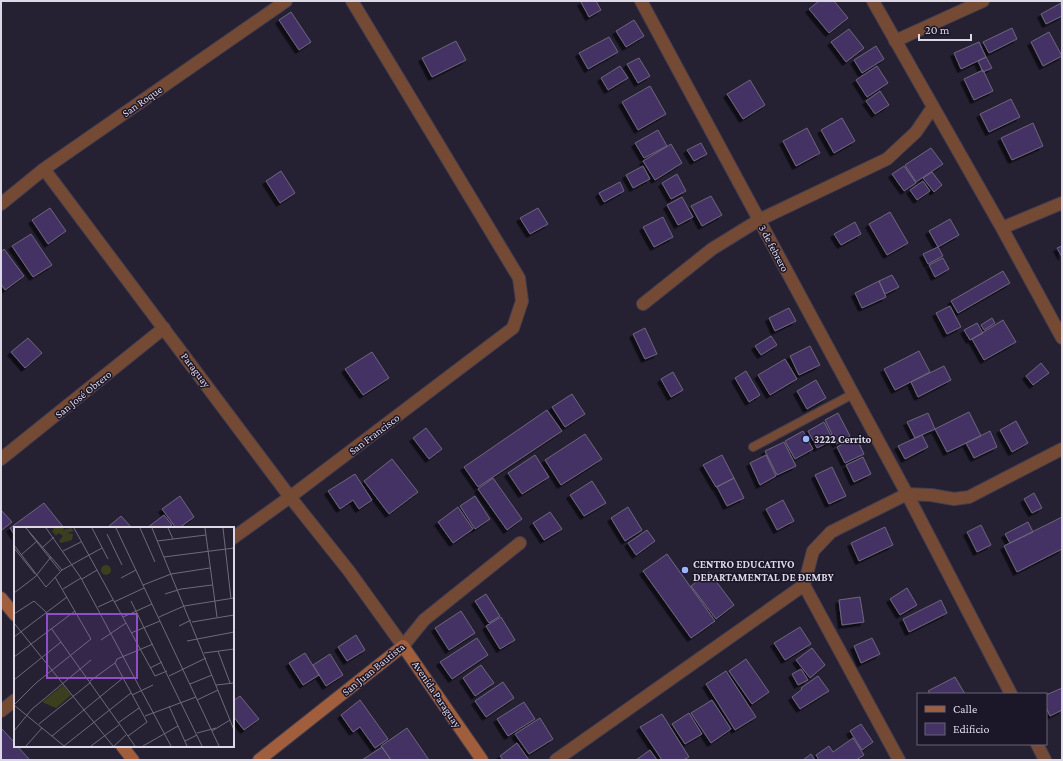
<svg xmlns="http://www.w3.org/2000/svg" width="1063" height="761" font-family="'Crimson Pro',serif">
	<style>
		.building { fill: #453365; stroke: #6d667d; filter: url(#shadow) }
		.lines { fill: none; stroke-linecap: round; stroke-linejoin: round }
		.lane-casing { stroke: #433d4f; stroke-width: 10 }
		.street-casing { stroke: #433d4f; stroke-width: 14 }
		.secondary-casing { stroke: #433d4f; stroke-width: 14 }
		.lane { stroke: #744a35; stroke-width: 8 }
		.street { stroke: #744a35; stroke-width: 12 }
		.secondary { stroke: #a05e3c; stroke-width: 12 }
		.poi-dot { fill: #99b5fd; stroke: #1c1629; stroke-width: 1.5 }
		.labels { text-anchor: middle; stroke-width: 3; stroke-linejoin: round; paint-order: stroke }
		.street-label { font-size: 11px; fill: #dcd8e5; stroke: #1c1629 }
		.poi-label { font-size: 11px; font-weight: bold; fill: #dcd8e5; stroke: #1c1629; text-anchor: start }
		.inset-road { fill: none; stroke: #6f6a7a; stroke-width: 1 }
		.view { fill: #8e4ec7; fill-opacity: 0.15; stroke: #8e4ec7; stroke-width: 2 }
		.inset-edge { fill: none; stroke: #dcd8e5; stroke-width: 2 }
	</style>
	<defs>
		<filter id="shadow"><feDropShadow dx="-3.5" dy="3.5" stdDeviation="0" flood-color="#0009"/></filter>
	</defs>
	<rect width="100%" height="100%" fill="#262033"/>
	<path class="building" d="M583,1H596L601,10L589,17L581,2Z
		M819,1H834L848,18L829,33L809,9Z
		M1061,3L1062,16L1046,24L1041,14Z
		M291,12L311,42L299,50L279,20Z
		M634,20L644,36L626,47L616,31Z
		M1012,28L1017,39L989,53L983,42Z
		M849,29L864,48L846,62L831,42Z
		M1049,32L1062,56L1043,66L1031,42Z
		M609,37L618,52L588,69L579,53Z
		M456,41L466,60L432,77L422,58Z
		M979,42L986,57L961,69L954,53Z
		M876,46L884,59L862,73L854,60Z
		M986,57L992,68L983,72L978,61Z
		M639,58L650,76L638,83L627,64Z
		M620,66L628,78L608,90L601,78Z
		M877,66L888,83L867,97L856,80Z
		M983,70L993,91L974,100L964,79Z
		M750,80L765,105L743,119L727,94Z
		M650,86L666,114L638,130L622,102Z
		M880,91L889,105L875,114L866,101Z
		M1011,99L1020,117L989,132L980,114Z
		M842,118L855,141L834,153L821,130Z
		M1033,123L1043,146L1012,160L1001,138Z
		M807,128L820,153L796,166L783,141Z
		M658,130L667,146L644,158L635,143Z
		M701,143L707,154L694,161L687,150Z
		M671,144L682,163L655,180L643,161Z
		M931,148L943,164L916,182L905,165Z
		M643,166L650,179L633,188L626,175Z
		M904,166L916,183L904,191L892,174Z
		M281,171L295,193L280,203L266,181Z
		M932,172L942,185L934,192L923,178Z
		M677,174L686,191L671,199L662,183Z
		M923,181L930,191L917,200L910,190Z
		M620,182L624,191L604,202L599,193Z
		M711,196L722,215L702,226L691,206Z
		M682,197L693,217L678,225L667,205Z
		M50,208L66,231L48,244L32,220Z
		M538,208L548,224L530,234L520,218Z
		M890,212L908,243L887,255L869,224Z
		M663,217L673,237L654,247L643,227Z
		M950,219L959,235L938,247L929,231Z
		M855,222L861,234L841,245L834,234Z
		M31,234L52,265L33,277L12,246Z
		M1062,246V257L1057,248Z
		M938,247L943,256L928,264L923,254Z
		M4,249L24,276L5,290L1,284V252Z
		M943,258L949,269L935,277L929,265Z
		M1003,271L1010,283L958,313L951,301Z
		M892,275L899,287L885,294L879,281Z
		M879,281L886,297L862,308L855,293Z
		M950,306L961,327L947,334L936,313Z
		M789,308L796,321L775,331L769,318Z
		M992,318L995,323L984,330L981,325Z
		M1003,320L1016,342L984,360L972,339Z
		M977,323L983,333L970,340L964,330Z
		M645,328L657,354L645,359L633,334Z
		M771,336L777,345L761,355L755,346Z
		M28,338L42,353L25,368L11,352Z
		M810,346L820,365L799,375L790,356Z
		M919,351L930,372L895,390L884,369Z
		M372,352L389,378L363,395L345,369Z
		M785,359L797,379L770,395L758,375Z
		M1041,363L1049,373L1033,385L1026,376Z
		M944,366L951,380L918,397L911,382Z
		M746,371L760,395L749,402L735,378Z
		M673,372L683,390L671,397L661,379Z
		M816,380L826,398L807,409L797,391Z
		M572,394L585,414L565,427L552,407Z
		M547,410L562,431L478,487L464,467Z
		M969,412L981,436L947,452L935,429Z
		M838,413L850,436L836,444L831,435L832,434L825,420Z
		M928,413L935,429L915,438L907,422Z
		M1016,421L1028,443L1012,452L1000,430Z
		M824,422L833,440L817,448L808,431Z
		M426,428L442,449L429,459L413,438Z
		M803,431L813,449L795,459L785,441Z
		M990,431L997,447L974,458L966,443Z
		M585,434L602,459L561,485L545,460Z
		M922,435L928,447L905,459L898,446Z
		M856,437L864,454L845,463L837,447Z
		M784,442L796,466L777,475L765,451Z
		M535,455L549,477L522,494L508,473Z
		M722,455L734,478L716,487L703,465Z
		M766,455L776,476L760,485L750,463Z
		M863,457L871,474L854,482L846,465Z
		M392,459L418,492L389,514L364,481Z
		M832,467L846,496L829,504L815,475Z
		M355,474L372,500L359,509L353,500L340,509L328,491Z
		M493,478L522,519L507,530L478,489Z
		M734,478L744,498L727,506L717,487Z
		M592,481L606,503L584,516L570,495Z
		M1034,493L1042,508L1032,513L1024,499Z
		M180,496L194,517L179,528H176L162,509Z
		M475,496L490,519L475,529L460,506Z
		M783,500L794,521L777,530L766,509Z
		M44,503L64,528H15V536L10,528Z
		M458,507L473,529L453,543L438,522Z
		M628,507L642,530L625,541L611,518Z
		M1,510L12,522L1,531Z
		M550,512L562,529L544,540L533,523Z
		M164,515L172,525L167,528H147Z
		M121,516L132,528H109L108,527Z
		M1062,517V549L1017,572L1004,546Z
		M1028,522L1033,532L1010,543L1005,534Z
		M981,525L991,545L977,552L967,532Z
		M885,527L893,545L859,561L851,543Z
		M647,530L655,541L636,555L628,543Z
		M667,554L715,621L691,638L643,571Z
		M709,572L734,605L716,619L691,586Z
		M907,588L917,605L900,615L890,599Z
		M486,594L500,616L489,623L475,601Z
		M860,597L864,622L842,625L839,600Z
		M941,600L947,613L909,632L903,619Z
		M461,611L475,633L449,650L435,628Z
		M501,617L515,640L500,649L486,626Z
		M800,627L811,644L785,660L774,643Z
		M356,635L365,650L347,661L338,647Z
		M477,638L488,655L452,679L440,662Z
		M872,638L880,654L861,663L854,646Z
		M812,648L825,665L810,678L796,660Z
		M305,653L319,675L303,685L289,663Z
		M330,654L343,675L326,686L313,665Z
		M746,659L769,692L752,704L729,671Z
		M481,665L494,683L475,696L463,678Z
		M801,669L808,680L798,685L792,674Z
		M726,671L756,717L735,730L706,684Z
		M818,676L829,691L800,709L792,697L802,689L801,688Z
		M955,677L965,694H930L928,691Z
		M503,682L514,698L486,717L475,701Z
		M1062,688V710L1050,716L1046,707V695Z
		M240,696L259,719L244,730L233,716V701Z
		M360,700L388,739L375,748L360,727L353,732L341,715Z
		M712,700L731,729L711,743L691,713Z
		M524,702L535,719L508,736L497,719Z
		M689,713L702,734L685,744L672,724Z
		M662,714L689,757L683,760H662L640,727Z
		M540,718L553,739L529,754L515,734Z
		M861,724L873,742L862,750L850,731Z
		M1,728L15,743V746H17L30,760H1Z
		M407,728L429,760H391L381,746Z
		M853,738L864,755L856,760H819L816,755L829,746L833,752Z
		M517,743L529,760H503L500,756Z
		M382,747L391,760H362Z
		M650,750L657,760H636Z
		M811,754L815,760H803Z"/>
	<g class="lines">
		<defs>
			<path id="lane" d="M753,447L853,394"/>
			<path id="street" d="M641,1L907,494L1011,694
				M873,1L1002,228L1062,338
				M895,41L983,1
				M44,169L290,497L349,571L403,646L424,620L520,543
				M1,204L44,169L286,1
				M1002,228L1062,203
				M643,304L712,249L759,220L887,159L916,132L933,107
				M1,459L164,328
				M233,538L290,497L513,328L522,301L519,278L352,1
				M804,585L899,760
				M1,711L15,700
				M1037,744L1045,760
				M556,760L804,585L813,551L831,532L907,494L931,495L954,499L969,497L1062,449"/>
			<path id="secondary" d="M1,598L15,615
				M122,746L133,760
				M259,760L403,646L482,760"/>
		</defs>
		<use href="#lane" class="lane-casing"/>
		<use href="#street" class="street-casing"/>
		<use href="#secondary" class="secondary-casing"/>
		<use href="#lane" class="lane"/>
		<use href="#street" class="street"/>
		<use href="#secondary" class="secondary"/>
	</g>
	<g class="poi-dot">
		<circle cx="806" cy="439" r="4"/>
		<circle cx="685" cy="570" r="4"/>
	</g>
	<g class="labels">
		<g class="street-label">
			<text transform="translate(142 101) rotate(-35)" y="4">San Roque</text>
			<text transform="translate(774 248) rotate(62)" y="4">3 de febrero</text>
			<text transform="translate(196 370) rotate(53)" y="4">Paraguay</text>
			<text transform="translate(83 394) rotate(-39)" y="4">San José Obrero</text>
			<text transform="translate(374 434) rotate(-37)" y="4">San Francisco</text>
			<text transform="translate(373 669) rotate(-39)" y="4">San Juan Bautista</text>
			<text transform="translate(437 694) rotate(56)" y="4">Avenida Paraguay</text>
		</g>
		<g class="poi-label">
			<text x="814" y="443">3222 Cerrito</text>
			<text x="693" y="568">CENTRO EDUCATIVO<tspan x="693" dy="13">DEPARTAMENTAL DE ÐEMBY</tspan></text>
		</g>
	</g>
	<g transform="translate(14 527)">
		<rect width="220" height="220" fill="#262033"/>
		<path d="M40,1H50L49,3L57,1L60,4L53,6L59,7L58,13L47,16L45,14L49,9L44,6L42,9L38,4ZM87 43a5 5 0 1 1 10 0a5 5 0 1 1-10 0ZM49,158L57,168L42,181L28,175Z" fill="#3c3f1d"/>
		<path class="inset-road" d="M12,1L48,43M32,1L67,51L157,219M60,1L141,149L153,144M78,1L94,32M102,1L205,219M126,1L141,35M138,1L220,203M154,1L159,12M191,1L203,90M209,1L217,72M15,5L46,44M93,7L108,38M143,14L192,8M0,18L32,60L48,43L88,21M29,20L40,10M0,21L21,47M49,24L67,15M7,28L22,15M150,30L220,21M107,51L122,43M68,52L83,43M129,58L157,47L196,41M49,62L67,51M0,66L21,50L37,30M151,67L167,62L198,58M117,74L188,219M100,75L130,61M84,80L99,73M0,87L20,74L32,85M109,90L138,77M145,90L170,79L220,71M178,95L220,88M0,96L99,219M165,99L177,93M37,101L121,219M117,106L146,94M0,110L53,70M87,113L112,96M173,114L220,105M204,124L216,156M190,126L220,122M0,130L61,84M101,136L133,195L114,209M136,141L148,135M155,149L192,131M0,153L47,115M76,154L101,136L103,132L139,117M176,157L198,148M202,158L220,156M118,168L139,158M183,173L204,163M0,178L22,156L77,112L41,50M0,178L50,219M155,179L173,219M131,189L182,170M104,196L125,181M25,197L77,155M0,204L18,182L77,133M198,204L216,193M183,206L202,201M38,209L109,151M171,214L183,208M12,219L28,201M50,219L117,166M77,219L105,198M100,219L112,208M129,219L164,199"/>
		<path class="view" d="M33,87H123V151H33Z"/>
		<rect width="220" height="220" class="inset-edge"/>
	</g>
	<rect width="1063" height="761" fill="none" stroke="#dcd8e5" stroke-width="4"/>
	<rect x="917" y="693" width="130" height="52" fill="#1c1629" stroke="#696474"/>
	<rect x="925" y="706" width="20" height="6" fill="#a05e3c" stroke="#696474"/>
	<text x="953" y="713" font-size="12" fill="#dcd8e5">Calle</text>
	<rect x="925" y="723" width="20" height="12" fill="#453365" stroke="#696474"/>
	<text x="953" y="733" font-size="12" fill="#dcd8e5">Edificio</text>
	<path d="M919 34v6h52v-6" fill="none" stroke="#dcd8e5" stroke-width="2"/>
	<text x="925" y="34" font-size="12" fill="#dcd8e5" stroke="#1c1629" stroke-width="3" paint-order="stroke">20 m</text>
</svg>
